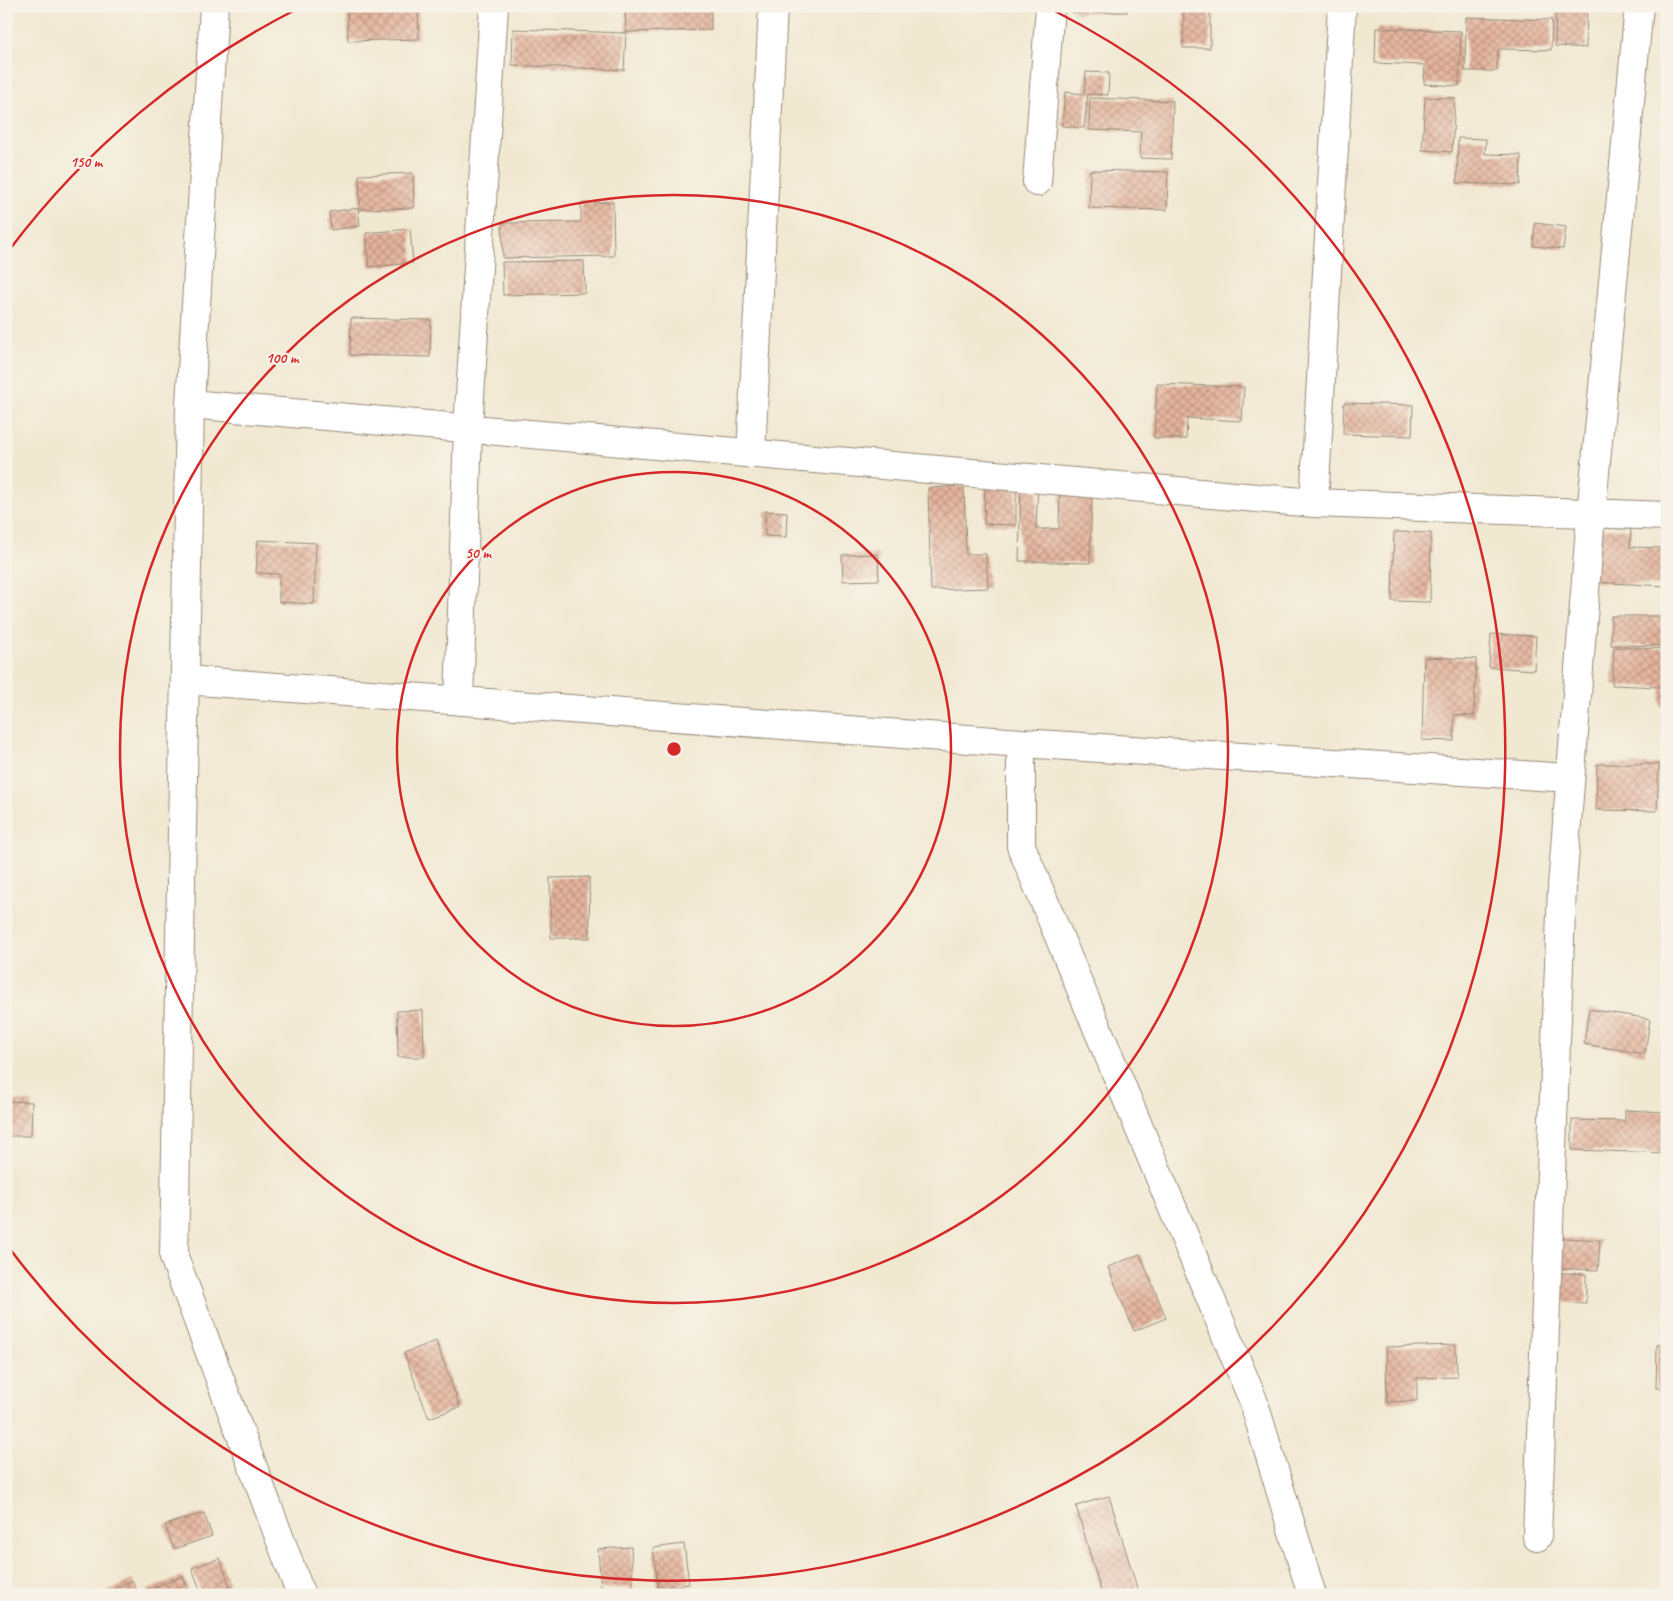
<svg xmlns="http://www.w3.org/2000/svg" width="1673" height="1601" font-family="Caveat,sans-serif">
	<style>
		.building { fill: url(#building-cross-hatch) }
		.lines { fill: none; stroke-linecap: round; stroke-linejoin: round }
		.minor-casing { stroke: #968978; stroke-width: 30 }
		.minor { stroke: #fff; stroke-width: 28 }
		.ring { fill: none; stroke: #d62828; stroke-width: 2.5 }
		.centre { fill: #d62828; stroke: #f7f3e8; stroke-width: 2.5 }
		.ring-label { font-size: 15px; text-anchor: middle; font-weight: bold; fill: #d62828; stroke: #f7f3e8; stroke-width: 4.5; stroke-linejoin: round; paint-order: stroke }
	</style>
	<defs>
		<pattern id="building-cross-hatch" width="8" height="8" patternUnits="userSpaceOnUse" patternTransform="scale(1.25)"><rect width="8" height="8" fill="#e5b59e"/><path d="M0 0l8 8M0 8l8-8" fill="none" stroke="#bb9380"/></pattern>
	</defs>
	<rect width="100%" height="100%" fill="#f7f3e8"/>
	<filter id="ink" filterUnits="userSpaceOnUse"><feTurbulence type="fractalNoise" baseFrequency=".02" numOctaves="2"/><feDisplacementMap in="SourceGraphic" scale="10" xChannelSelector="R" yChannelSelector="G"/><feConvolveMatrix kernelMatrix="1 2 1 2 8 2 1 2 1" color-interpolation-filters="sRGB"/></filter>
	<filter id="wash" filterUnits="userSpaceOnUse"><feTurbulence type="fractalNoise" baseFrequency=".0096" numOctaves="4" result="noise"/><feDisplacementMap in="SourceGraphic" scale="20" xChannelSelector="R" yChannelSelector="G"/><feGaussianBlur stdDeviation="1.12" result="paint"/><feColorMatrix in="noise" values="0 0 0 0 0 0 0 0 0 0 0 0 0 0 0 0 0 1.4 0 .05"/><feComposite in="paint" operator="in"/></filter>
	<g filter="url(#wash)">
		<rect width="100%" height="100%" fill="#f1e8d1"/>
		<g id="blocks">
			<path class="building" d="M347,6H418L419,39L348,41Z
				M625,6H711V30L626,32Z
				M1073,6H1126L1127,12L1073,13Z
				M1184,6H1210V48H1183Z
				M1556,6H1587L1586,48L1555,46Z
				M1466,17L1552,20L1551,50L1498,49L1497,71H1465Z
				M1376,28L1461,31L1459,86L1424,84L1425,65L1375,63Z
				M513,29L626,33L624,70L512,65Z
				M1086,72L1109,73L1108,95L1088,94L1084,128L1062,126L1065,92L1084,94Z
				M1425,97L1455,98L1452,152L1422,150Z
				M1090,98L1173,101L1171,159L1140,158L1141,132L1089,130Z
				M1458,138L1486,139L1485,154L1521,155L1520,185L1457,183Z
				M1664,144H1667V174H1663Z
				M1090,170L1168,172L1167,210L1089,208Z
				M413,173L414,208L360,209L359,175Z
				M613,202L614,256L503,258L502,223L581,222V203Z
				M358,208L360,226L331,230L329,212Z
				M1535,223L1566,227L1563,249L1533,246Z
				M410,229L413,263L369,267L366,233Z
				M584,261L585,293L503,295L502,262Z
				M351,318L431,320L430,357L350,355Z
				M1157,384L1244,387L1242,421L1187,418L1186,439L1154,438Z
				M1344,403L1413,405L1412,436L1343,434Z
				M985,482L1016,483V525L984,524Z
				M1021,483H1038L1036,529H1059L1060,489L1092,490L1090,563L1019,561Z
				M964,486L966,554H986L988,588L931,590L928,488Z
				M765,511L787,512L786,537L765,536Z
				M1594,528L1631,529L1630,547L1667,548L1666,586L1592,582Z
				M1394,532L1431,533L1430,602L1392,601Z
				M258,540L316,543L314,604L279,602V574L256,573Z
				M878,554L879,580L843,581L842,555Z
				M1611,616H1667V646L1611,645Z
				M1491,634L1536,636L1534,670L1489,667Z
				M1614,647L1667,649V707L1660,706L1661,687L1612,685Z
				M1424,657L1476,659L1474,716L1454,715V741L1422,740Z
				M1597,764H1659L1657,811L1596,810Z
				M589,877L590,938H551L550,878Z
				M1589,1009L1650,1019L1645,1054L1584,1044Z
				M423,1010L424,1057H398L397,1011Z
				M8,1101L32,1102L31,1136H7Z
				M1625,1110L1667,1112V1153L1572,1150V1120L1625,1121Z
				M1551,1237L1600,1240L1598,1270L1549,1268Z
				M1140,1254L1166,1318L1134,1331L1108,1267Z
				M1547,1272L1586,1274V1303L1547,1302Z
				M436,1341L460,1407L429,1418L404,1353Z
				M1456,1345L1457,1377L1417,1378V1401L1387,1402L1386,1347Z
				M1657,1345H1667V1388H1656Z
				M1109,1496L1138,1591L1125,1595H1102L1076,1506Z
				M204,1513L212,1536L174,1549L165,1525Z
				M684,1544L689,1584L658,1588L653,1548Z
				M631,1547L633,1587L601,1589L598,1549Z
				M220,1558L230,1587L208,1595H202L192,1568Z
				M183,1576L190,1595H149L147,1590Z
				M132,1580L139,1595H101Z"/>
		</g>
	</g>
	<g filter="url(#ink)">
		<use href="#blocks" fill-opacity="0" stroke="#968978" stroke-width="1"/>
		<g class="lines">
			<defs>
				<path id="minor" d="M214,6L190,404L1314,503L1667,516
					M1037,182L1050,6
					M190,404L174,1257L301,1595
					M751,454L773,6
					M1314,503L1342,6
					M185,680L1021,743
					M459,701L468,429L494,6
					M1537,1537L1562,887L1591,515L1639,6
					M1312,1595L1253,1400L1021,846V743L1570,778"/>
			</defs>
			<use href="#minor" class="minor-casing"/>
			<use href="#minor" class="minor"/>
		</g>
	</g>
	<g class="ring">
		<circle cx="674" cy="749" r="277"/>
		<circle cx="674" cy="749" r="554"/>
		<path d="M10 249A831 831 0 0 1 297 9M1051 9A831 831 0 1 1 10 1249"/>
	</g>
	<circle cx="674" cy="749" r="8" class="centre"/>
	<g class="ring-label">
		<text x="86" y="167">150 m</text>
		<text x="282" y="363">100 m</text>
		<text x="478" y="558">50 m</text>
	</g>
	<rect width="1673" height="1601" fill="none" stroke="#f7f3e8" stroke-width="25"/>
</svg>
